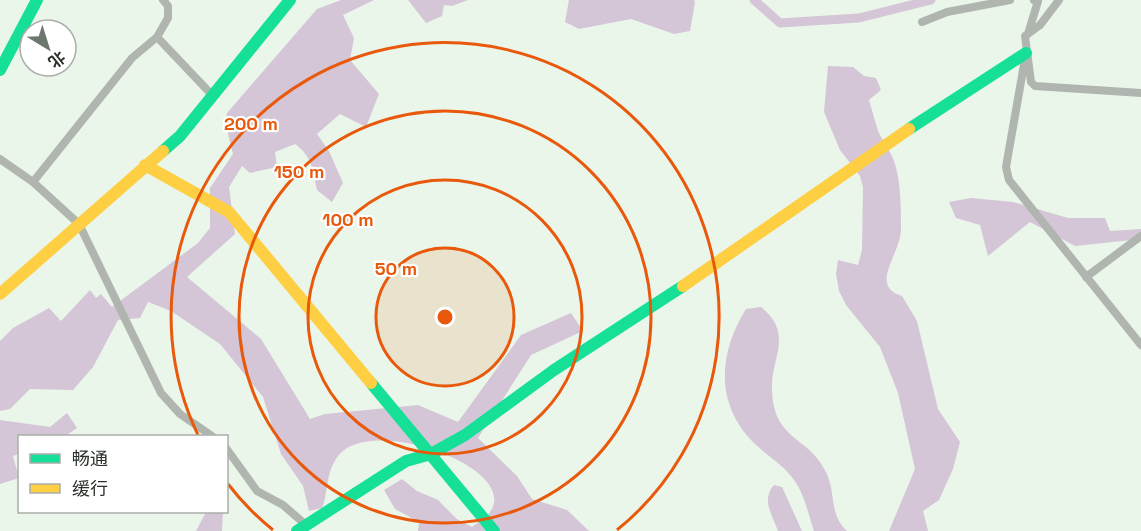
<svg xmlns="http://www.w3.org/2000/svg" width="1141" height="531" font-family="'Space Grotesk','Noto Sans SC',sans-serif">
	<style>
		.water { fill: #d4c5d7 }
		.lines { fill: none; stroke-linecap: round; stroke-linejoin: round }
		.canal { stroke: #d4c5d7; stroke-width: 9 }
		.street { stroke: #b0b5b0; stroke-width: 8 }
		.fast { stroke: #16e098; stroke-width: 12 }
		.slow { stroke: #ffcf43; stroke-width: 12 }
		.ring { fill: none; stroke: #e8590c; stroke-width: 3 }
		.centre { fill: #e8590c; stroke: #fff; stroke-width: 3 }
		.ring-label { font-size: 18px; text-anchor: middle; font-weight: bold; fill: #e8590c; stroke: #fff; stroke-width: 4.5; stroke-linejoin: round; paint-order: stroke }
	</style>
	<rect width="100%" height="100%" fill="#eaf6ea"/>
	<path class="water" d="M341,0H374L343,15L354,38L350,60L379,94L366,127L340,114L317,134L329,151L343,183L332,202L317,190C313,171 312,156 295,144L275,152L277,167L250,173L242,166L229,187L235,234L187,277L261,339L310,419L325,414L418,405L458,422L521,335L571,313L583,331L531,355L478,438L517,476L532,499L567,510L589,531H418L419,522L395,509L384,490L402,479L417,491L438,500L457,519L472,527C478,522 486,518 490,512C522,468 370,413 338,456C325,473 329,491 322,508L309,511L303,486L281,454L263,397L220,344L171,311L148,302L140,318L118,320L93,367L73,390L30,389L10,409L0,411V341L13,328L49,308L61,321L90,290L96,298L101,294L112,307L198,243L210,228V188L233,154L225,122L227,113L317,9Z
		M408,0H468L452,6L444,5L442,16L426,23Z
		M569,0H694L695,2L690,31L674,34L631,19L579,29L565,22Z
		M828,66L853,67L864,76L876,78L881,90L869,100C872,110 875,121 878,131C883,142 892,153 895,164C901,183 901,210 901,229C901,254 868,286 902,296L917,321L938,409L960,442L953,469L939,500L923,511L928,531H889L915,469L898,393L880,347L846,305L839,291L836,274L838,260L858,265L862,250L863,187L860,176L840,150L824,112Z
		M971,198L1013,202L1068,218H1105L1110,231L1141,229V239L1075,246L1030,222L988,256L980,225L956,218L949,202Z
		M761,307C795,335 770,358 772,391C774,441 809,436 826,472C836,492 829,515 847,531H814C808,514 805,495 794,480C784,465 767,456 754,443C715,404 718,354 746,309Z
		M67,413L77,428L65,436H20L19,454L13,456L19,478L0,484V420L50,427Z
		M774,485L782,487L802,531H778C772,514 761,500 774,485Z
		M206,512H223L222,531H196Z"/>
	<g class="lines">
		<path class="canal" d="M754,0L780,23L859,18L931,0"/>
		<path class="street" d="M1059,0L1040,25L1025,36L1031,82L1035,86L1141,93
			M922,22L947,12L1010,0
			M1028,34L1038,1L1034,0
			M157,37L213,96
			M1026,53L1006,167L1009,180L1141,345
			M0,159L33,182L79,224L161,393L180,414L212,436
			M33,182L132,58L157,37L168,18V6L163,0
			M1086,277L1141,236
			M226,448L257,491L283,505L306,525"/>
		<path class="fast" d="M0,70L37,0
			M909,129L1026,53
			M163,151L180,136L290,0
			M371,383L494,531
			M297,531L406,461L431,454L465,435L554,370L683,286"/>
		<path class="slow" d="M145,165L229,212L371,383
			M683,286L909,129
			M0,294L163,151"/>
	</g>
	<circle cx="445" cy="317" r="69" fill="#e8590c" fill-opacity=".12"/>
	<g class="ring">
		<circle cx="445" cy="317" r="69"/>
		<circle cx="445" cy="317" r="137"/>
		<circle cx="445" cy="317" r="206"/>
		<path d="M273 530A274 274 0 0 1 228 484M198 435A274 274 0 1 1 617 530"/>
	</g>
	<circle cx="445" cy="317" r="9" class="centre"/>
	<g class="ring-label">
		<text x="251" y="130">200 m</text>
		<text x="299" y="178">150 m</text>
		<text x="348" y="226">100 m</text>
		<text x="396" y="275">50 m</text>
	</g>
	<rect x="18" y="435" width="210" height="78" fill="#ffffff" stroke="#aaadaa" stroke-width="1.5"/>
	<rect x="30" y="454" width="30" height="9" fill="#16e098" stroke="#aaadaa" stroke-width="1.5"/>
	<text x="72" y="465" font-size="18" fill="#2a322a">畅通</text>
	<rect x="30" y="484" width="30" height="9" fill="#ffcf43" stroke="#aaadaa" stroke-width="1.5"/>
	<text x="72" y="495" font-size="18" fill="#2a322a">缓行</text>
	<g transform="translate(48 48) rotate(142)"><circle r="28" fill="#ffffff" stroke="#aaadaa" stroke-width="1.5"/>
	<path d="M0-4.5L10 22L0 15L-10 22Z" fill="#6d776d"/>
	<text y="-9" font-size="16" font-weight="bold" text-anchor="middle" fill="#2a322a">北</text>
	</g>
</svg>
